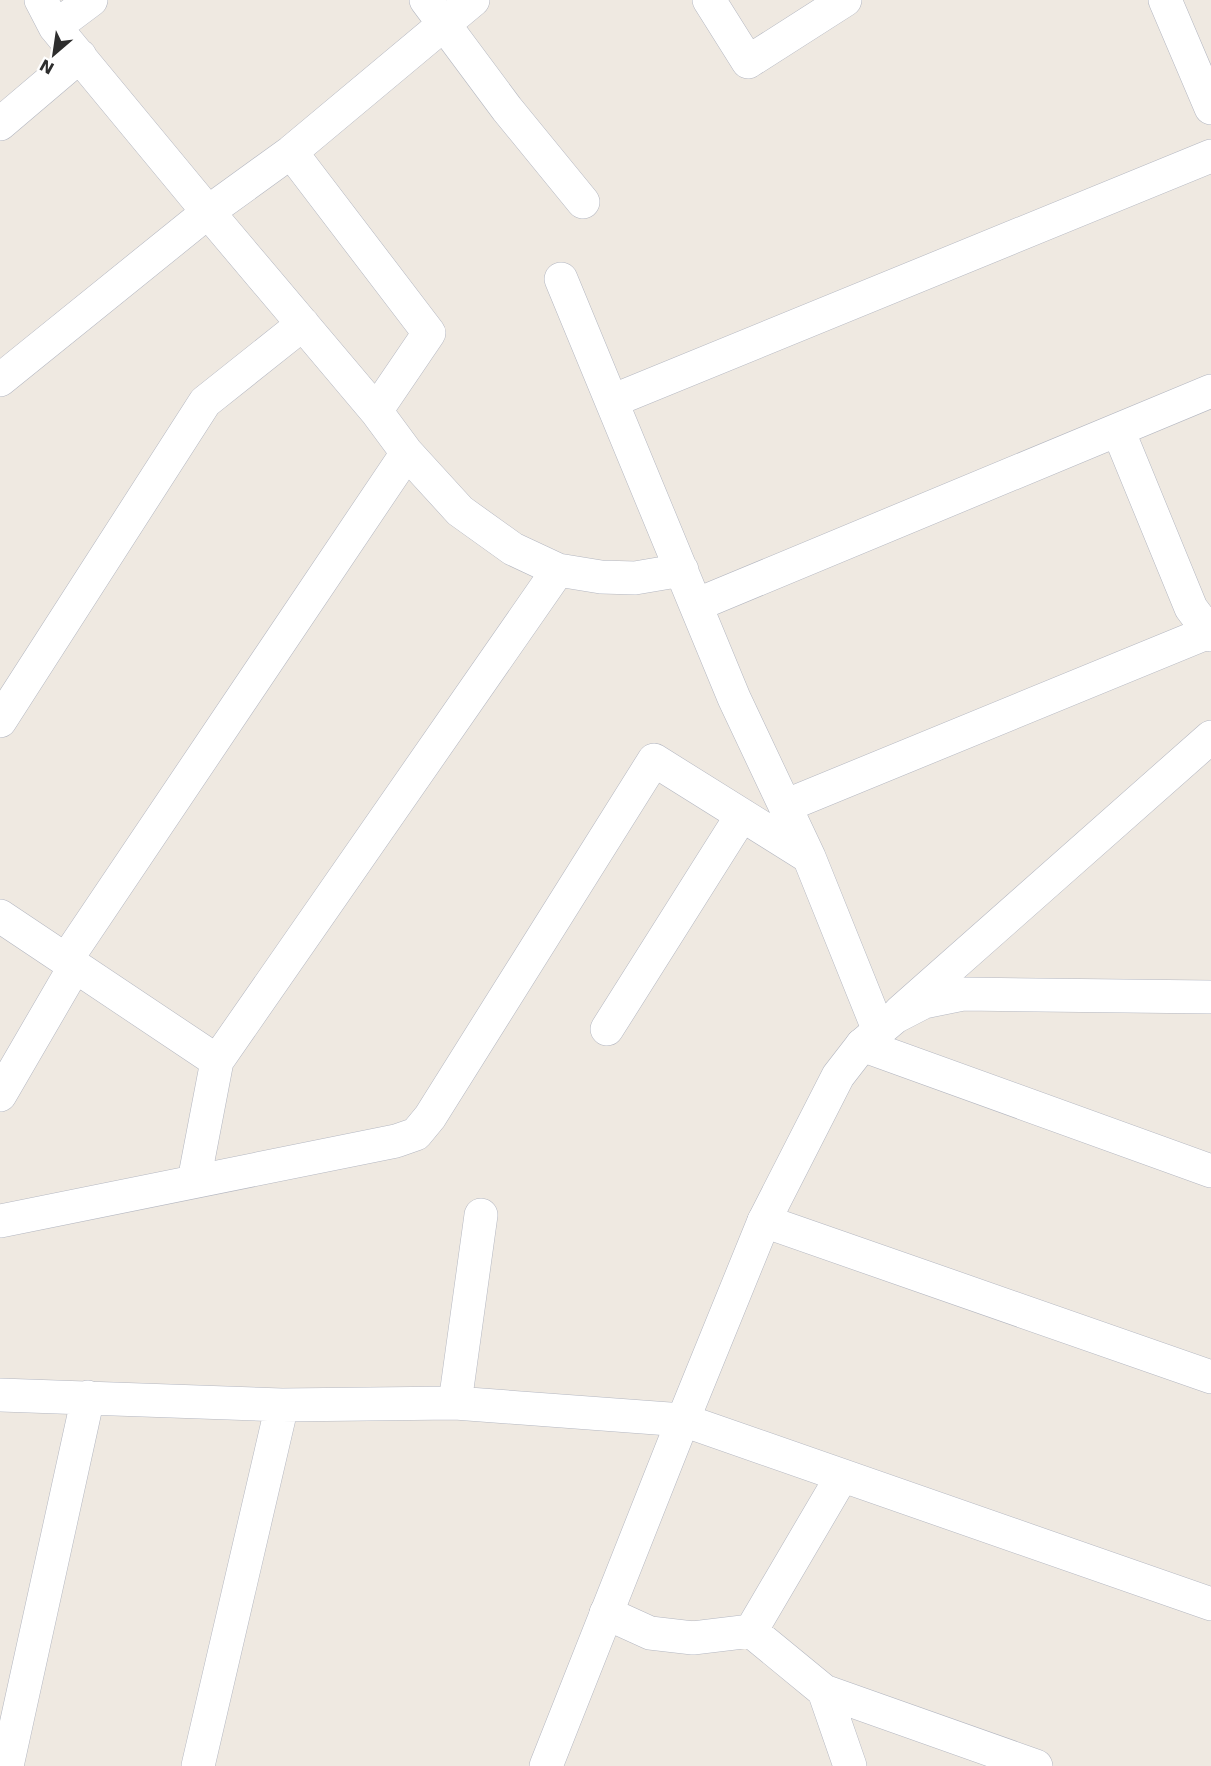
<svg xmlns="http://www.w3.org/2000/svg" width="1211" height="1766" font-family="'DejaVu Sans',sans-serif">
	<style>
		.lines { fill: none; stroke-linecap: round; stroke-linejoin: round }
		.street-casing { stroke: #b4b7c1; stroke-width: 34 }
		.secondary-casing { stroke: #b4b7c1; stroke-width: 34 }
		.street { stroke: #fff; stroke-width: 33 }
		.secondary { stroke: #fff; stroke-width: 33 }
	</style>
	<rect width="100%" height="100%" fill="#efe9e1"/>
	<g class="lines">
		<defs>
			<path id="street" d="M41,0L55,27L208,212L376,411L407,453L460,511L513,549L558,570L601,577L635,578L682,570
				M426,0L507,109L583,202
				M709,0L748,62L845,0
				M1165,0L1211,108
				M55,27L91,0
				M0,124L80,56
				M291,152L429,333L376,411
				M561,279L734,698L809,857L879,1031
				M0,380L208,212L291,152L473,0
				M612,401L1211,156
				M1118,430L1191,608L1211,635
				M696,605L1211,391
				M0,721L205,402L303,324
				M785,806L1209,632
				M0,916L217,1061
				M66,960L407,453
				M900,1012L1211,737
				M607,1029L742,815
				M862,1045L1211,1171
				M0,1095L75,966
				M194,1181L217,1061L558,570
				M0,1221L396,1141L416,1134L430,1117L654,760L809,857
				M764,1221L1211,1377
				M0,1395L282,1405L455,1403L683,1420L1211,1604
				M455,1403L481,1215
				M606,1613L650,1633L693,1638L751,1631L842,1476
				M751,1631L824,1691L1036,1766
				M824,1691L850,1766
				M7,1766L88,1397
				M198,1766L282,1405"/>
			<path id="secondary" d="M546,1766L683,1420L764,1221L838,1076L862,1045L895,1017L924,1002L963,994L1211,997"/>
		</defs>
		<use href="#street" class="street-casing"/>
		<use href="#secondary" class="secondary-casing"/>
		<use href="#street" class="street"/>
		<use href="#secondary" class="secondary"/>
	</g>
	<g transform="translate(54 54) rotate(209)" stroke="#ffffff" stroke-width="4.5" paint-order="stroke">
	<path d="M0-4.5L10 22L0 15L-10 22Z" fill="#2e2e2e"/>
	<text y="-9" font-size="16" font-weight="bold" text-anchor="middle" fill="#2e2e2e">N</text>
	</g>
</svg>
